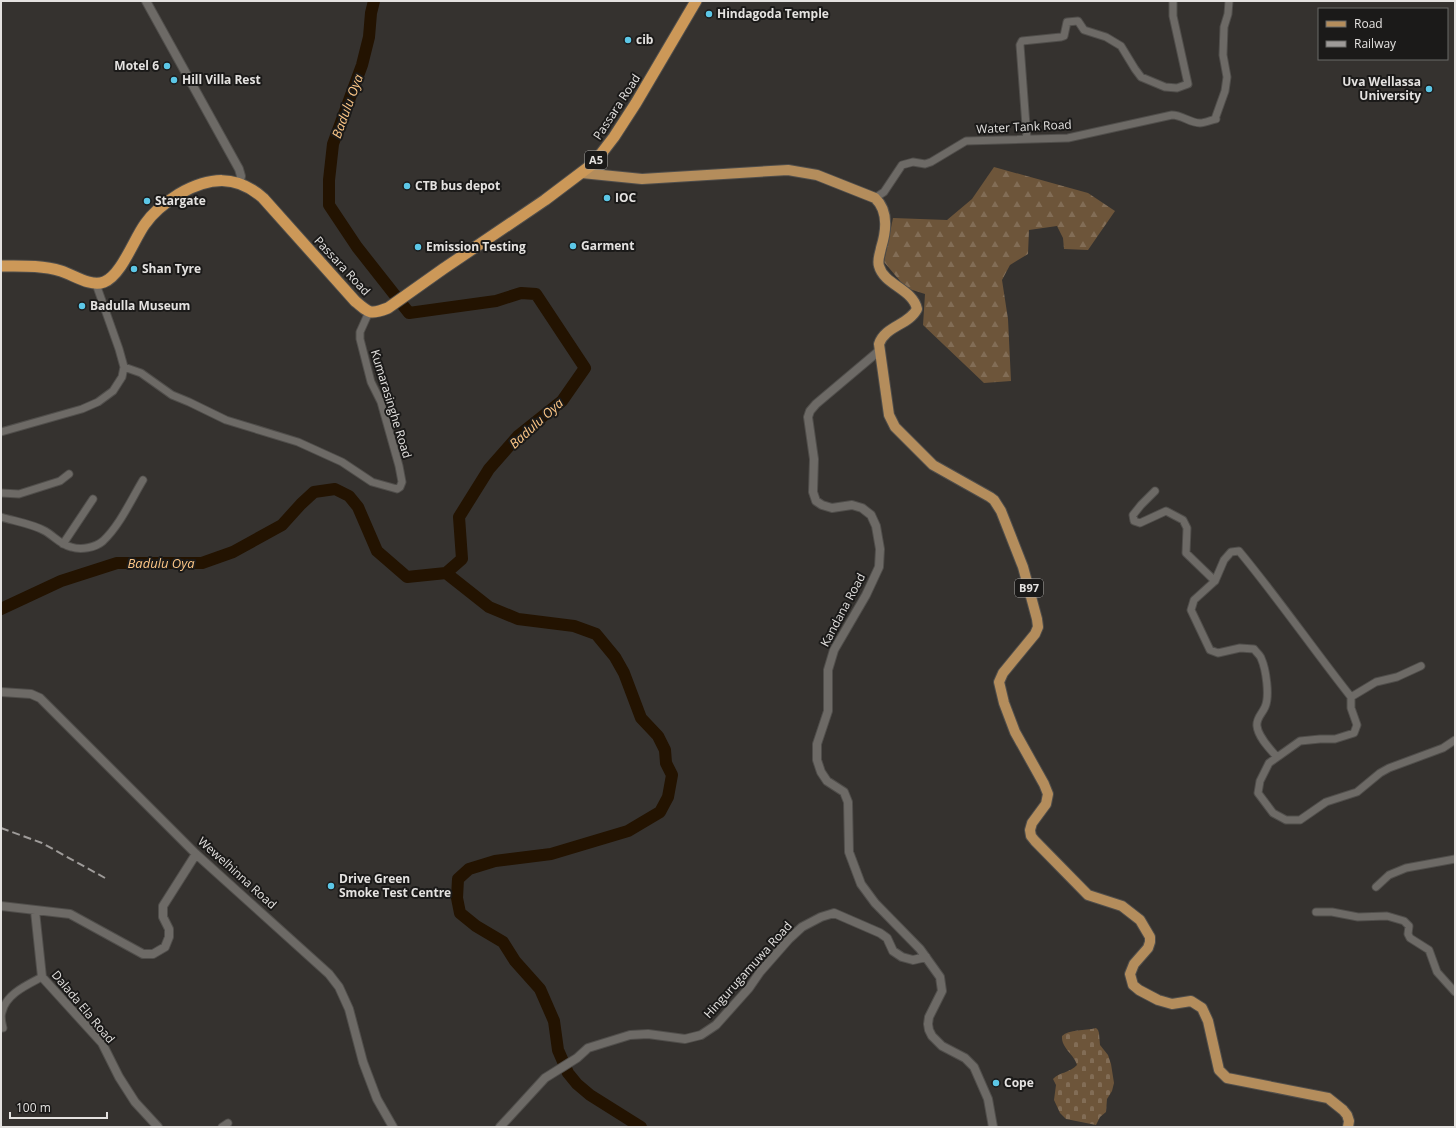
<svg xmlns="http://www.w3.org/2000/svg" width="1456" height="1128" font-family="'Open Sans',sans-serif">
	<style>
		.forest { fill: url(#forest-firs) }
		.cemetery { fill: url(#cemetery-stones) }
		.lines { fill: none; stroke-linecap: round; stroke-linejoin: round }
		.river { stroke: #231301; stroke-width: 12 }
		.minor-casing { stroke: #504e4b; stroke-width: 9 }
		.tertiary-casing { stroke: #504e4b; stroke-width: 10 }
		.primary-casing { stroke: #504e4b; stroke-width: 12 }
		.trunk-casing { stroke: #504e4b; stroke-width: 13 }
		.minor { stroke: #6d6a66; stroke-width: 7 }
		.tertiary { stroke: #6d6a66; stroke-width: 8 }
		.primary { stroke: #b48d5c; stroke-width: 10 }
		.trunk { stroke: #cc9858; stroke-width: 11 }
		.rail { stroke: #9e9b99; stroke-width: 2; stroke-dasharray: 8 4; stroke-linecap: butt }
		.poi-dot { fill: #5cc7e7; stroke: #1b1a19; stroke-width: 1.5 }
		.labels { text-anchor: middle; stroke-width: 4; stroke-linejoin: round; paint-order: stroke }
		.shield { fill: #1b1a19; stroke: #a8a6a4; stroke-width: 1 }
		.shield-label { font-size: 11px; font-weight: bold; fill: #e4e2e0 }
		.poi-label { font-size: 12px; font-weight: bold; fill: #e4e2e0; stroke: #1b1a19; text-anchor: start }
		.street-label { font-size: 12px; fill: #e4e2e0; stroke: #1b1a19 }
		.water-label { font-size: 13px; font-style: italic; fill: #fcc686; stroke: #1b1a19 }
	</style>
	<defs>
		<pattern id="forest-firs" width="22" height="20" patternUnits="userSpaceOnUse"><rect width="22" height="20" fill="#6d553a"/><path d="M5 1l3.5 6h-7zM16 11l3.5 6h-7z" fill="#826d56"/></pattern>
		<pattern id="cemetery-stones" width="16" height="16" patternUnits="userSpaceOnUse"><rect width="16" height="16" fill="#6d553a"/><path d="M2 7V4a2 2 0 0 1 4 0v3zM10 15v-3a2 2 0 0 1 4 0v3z" fill="#826d56"/></pattern>
	</defs>
	<rect width="100%" height="100%" fill="#35322f"/>
	<path class="forest" d="M994,167L1088,193L1115,211L1088,250L1064,249L1063,238L1057,226L1029,230L1028,254L1010,265L1002,280L1008,319L1011,381L984,383L923,325L925,294L906,288L884,262L893,218L947,220L972,199Z"/>
	<path class="cemetery" d="M1096,1028L1098,1030L1099,1033L1100,1045L1108,1055L1111,1064L1114,1083L1112,1091L1107,1099L1106,1112L1100,1117L1096,1125L1066,1119L1060,1113L1054,1100L1056,1085L1053,1079C1059,1072 1070,1073 1077,1065C1074,1054 1061,1048 1062,1036C1069,1029 1085,1031 1096,1028Z"/>
	<g class="lines">
		<path class="river" d="M446,573L489,607L518,619L574,626L596,634L615,657L624,673L641,718L658,736L665,750L666,763L672,775L668,797L660,812L628,831L551,854L495,861L469,869L458,879L457,898L460,913L476,926L503,942L515,961L540,989L554,1021L558,1050L568,1073L577,1084L590,1095L641,1127
			M1,609L61,581L117,563H202L233,552L282,525L301,504L314,492L335,489L349,496L358,507L377,551L407,577L446,573L462,559L459,517L489,469L518,436L562,401L585,368L536,294L521,293L496,301L409,313L357,247L329,205V180L333,144L362,65L369,37L371,13L374,1"/>
		<defs>
			<path id="minor" d="M1215,119L1225,91L1227,77L1223,55L1224,27L1228,14L1229,1
				M1027,139L1020,45L1022,41L1061,37L1064,36L1067,22L1078,21L1084,30L1106,37L1121,46L1135,69L1141,77L1165,87L1177,88L1188,84L1173,16V1
				M875,198L884,192L902,165L913,162L925,164L931,162L966,141L1068,138L1172,115C1182,115 1190,123 1200,123C1205,123 1211,120 1216,119
				M124,367L141,373L172,395L189,402L226,420L298,442L342,462L372,482L397,489L400,487L402,482L399,466L381,402L371,382L360,339V332L369,312
				M1,432L82,409L98,402L113,391L122,377L124,367L119,349L96,284
				M1155,491L1141,505L1133,515L1134,521L1140,523L1166,511L1183,520L1187,528L1186,553L1215,581
				M1,493L19,494L60,481L69,474
				M1,517C14,521 33,524 45,531C54,536 61,545 71,547C81,550 95,548 103,541C120,525 131,500 143,480
				M63,544L93,499
				M1421,666L1397,677L1376,682L1351,697V708L1357,725L1354,733L1335,739H1320L1300,741L1269,763L1260,781L1258,793L1273,813L1286,820H1300L1326,802L1357,792L1380,773L1389,768L1443,748L1455,740
				M1277,757C1270,749 1258,737 1257,726C1256,718 1262,714 1265,707C1270,696 1266,669 1261,658C1260,655 1256,652 1254,649L1240,648L1218,653L1210,650L1191,610L1194,600L1215,581L1224,560L1231,552L1239,551C1278,598 1313,649 1351,697
				M1376,887L1389,875L1406,868L1455,859
				M1316,912H1332L1358,917L1387,916L1404,921L1409,926L1408,934L1410,938L1429,950L1437,972L1455,992
				M1,1028H3C2,1024 0,1017 2,1012C6,994 27,985 42,977
				M222,1127L228,1123"/>
			<path id="tertiary" d="M146,1L239,169L241,176L239,184
				M880,350L816,404L810,411L808,417L814,459L813,492L816,501L822,505L832,508L852,505L862,508L871,515L876,526L880,549L879,567L866,595L834,650L828,670V711L817,744V760L821,772L827,781L844,792L848,802L849,852L861,884L875,903L920,949L940,977L942,991L929,1017L928,1024L929,1030L932,1036L942,1046L965,1058L974,1067L988,1099L993,1127
				M1,692L31,694L40,698L196,854L329,974L339,987L349,1009L363,1062L377,1099L393,1127
				M1,906L70,914L143,954H153L165,947L169,937V929L163,917V906L196,854
				M35,911L42,977L102,1043L119,1077L135,1102L158,1127
				M500,1127L545,1078L577,1058L588,1048L630,1035L648,1034L685,1039L701,1035L716,1025L749,988L760,972L789,939L802,927L821,917L834,913L880,933L887,938L893,951L902,957L913,960L926,957"/>
			<path id="primary" d="M582,173L642,179L788,170L817,175L875,198C889,211 886,232 881,248C880,254 877,260 879,266C884,285 913,289 917,309C909,325 885,326 879,344L889,415L895,427L933,465L990,497L994,500L1001,511L1023,567L1037,619L1038,627L1035,634L1003,673L999,682L1004,703L1015,732L1044,784L1048,794L1046,804L1032,823L1030,830L1031,836L1035,841L1088,895L1122,906L1140,920L1150,937V942L1148,948L1134,964L1130,974L1133,985L1139,990L1158,1000L1172,1004L1191,1001L1202,1008L1208,1021L1219,1070L1227,1078L1328,1098L1343,1110L1347,1115L1349,1121L1348,1127"/>
			<path id="trunk" d="M1,266C21,266 42,265 61,271C74,275 90,287 104,282C121,276 134,239 145,224C154,211 166,202 179,194C209,177 236,174 263,198L355,301C369,313 370,315 388,308L443,269L545,200L594,163L614,137L636,103L696,1"/>
		</defs>
		<use href="#minor" class="minor-casing"/>
		<use href="#tertiary" class="tertiary-casing"/>
		<use href="#primary" class="primary-casing"/>
		<use href="#trunk" class="trunk-casing"/>
		<use href="#minor" class="minor"/>
		<use href="#tertiary" class="tertiary"/>
		<use href="#primary" class="primary"/>
		<use href="#trunk" class="trunk"/>
		<path class="rail" d="M1,828L42,843L105,878"/>
	</g>
	<g class="poi-dot">
		<circle cx="709" cy="14" r="4"/>
		<circle cx="628" cy="40" r="4"/>
		<circle cx="167" cy="66" r="4"/>
		<circle cx="174" cy="80" r="4"/>
		<circle cx="1429" cy="89" r="4"/>
		<circle cx="407" cy="186" r="4"/>
		<circle cx="607" cy="198" r="4"/>
		<circle cx="147" cy="201" r="4"/>
		<circle cx="573" cy="246" r="4"/>
		<circle cx="418" cy="247" r="4"/>
		<circle cx="134" cy="269" r="4"/>
		<circle cx="82" cy="306" r="4"/>
		<circle cx="331" cy="886" r="4"/>
		<circle cx="996" cy="1083" r="4"/>
	</g>
	<g class="labels">
		<g class="shield">
			<rect x="585" y="151" width="22" height="18" rx="3"/>
			<rect x="1015" y="579" width="28" height="18" rx="3"/>
		</g>
		<g class="shield-label">
			<text x="596" y="164">A5</text>
			<text x="1029" y="592">B97</text>
		</g>
		<g class="poi-label">
			<text x="717" y="18">Hindagoda Temple</text>
			<text x="636" y="44">cib</text>
			<text x="159" y="70" text-anchor="end">Motel 6</text>
			<text x="182" y="84">Hill Villa Rest</text>
			<text x="1421" y="86" text-anchor="end">Uva Wellassa<tspan x="1421" dy="14">University</tspan></text>
			<text x="415" y="190">CTB bus depot</text>
			<text x="615" y="202">IOC</text>
			<text x="155" y="205">Stargate</text>
			<text x="581" y="250">Garment</text>
			<text x="426" y="251">Emission Testing</text>
			<text x="142" y="273">Shan Tyre</text>
			<text x="90" y="310">Badulla Museum</text>
			<text x="339" y="883">Drive Green<tspan x="339" dy="14">Smoke Test Centre</tspan></text>
			<text x="1004" y="1087">Cope</text>
		</g>
		<g class="street-label">
			<text transform="translate(617 107) rotate(-57)" y="4">Passara Road</text>
			<text transform="translate(1024 127) rotate(-3)" y="4">Water Tank Road</text>
			<text transform="translate(342 266) rotate(47)" y="4">Passara Road</text>
			<text transform="translate(391 404) rotate(73)" y="4">Kumarasinghe Road</text>
			<text transform="translate(843 610) rotate(-62)" y="4">Kandana Road</text>
			<text transform="translate(237 873) rotate(42)" y="4">Wewelhinna Road</text>
			<text transform="translate(748 970) rotate(-48)" y="4">Hingurugamuwa Road</text>
			<text transform="translate(83 1007) rotate(50)" y="4">Dalada Ela Road</text>
		</g>
		<g class="water-label">
			<text transform="translate(347 106) rotate(-70)" y="5">Badulu Oya</text>
			<text transform="translate(536 423) rotate(-42)" y="5">Badulu Oya</text>
			<text x="161" y="568">Badulu Oya</text>
		</g>
	</g>
	<rect width="1456" height="1128" fill="none" stroke="#e4e2e0" stroke-width="4"/>
	<rect x="1318" y="8" width="130" height="52" fill="#1b1a19" stroke="#6b6a69"/>
	<rect x="1326" y="21" width="20" height="6" fill="#b48d5c" stroke="#6b6a69"/>
	<text x="1354" y="28" font-size="12" fill="#e4e2e0">Road</text>
	<rect x="1326" y="41" width="20" height="6" fill="#9e9b99" stroke="#6b6a69"/>
	<text x="1354" y="48" font-size="12" fill="#e4e2e0">Railway</text>
	<path d="M10 1112v6h97v-6" fill="none" stroke="#e4e2e0" stroke-width="2"/>
	<text x="16" y="1112" font-size="12" fill="#e4e2e0" stroke="#1b1a19" stroke-width="3" paint-order="stroke">100 m</text>
</svg>
